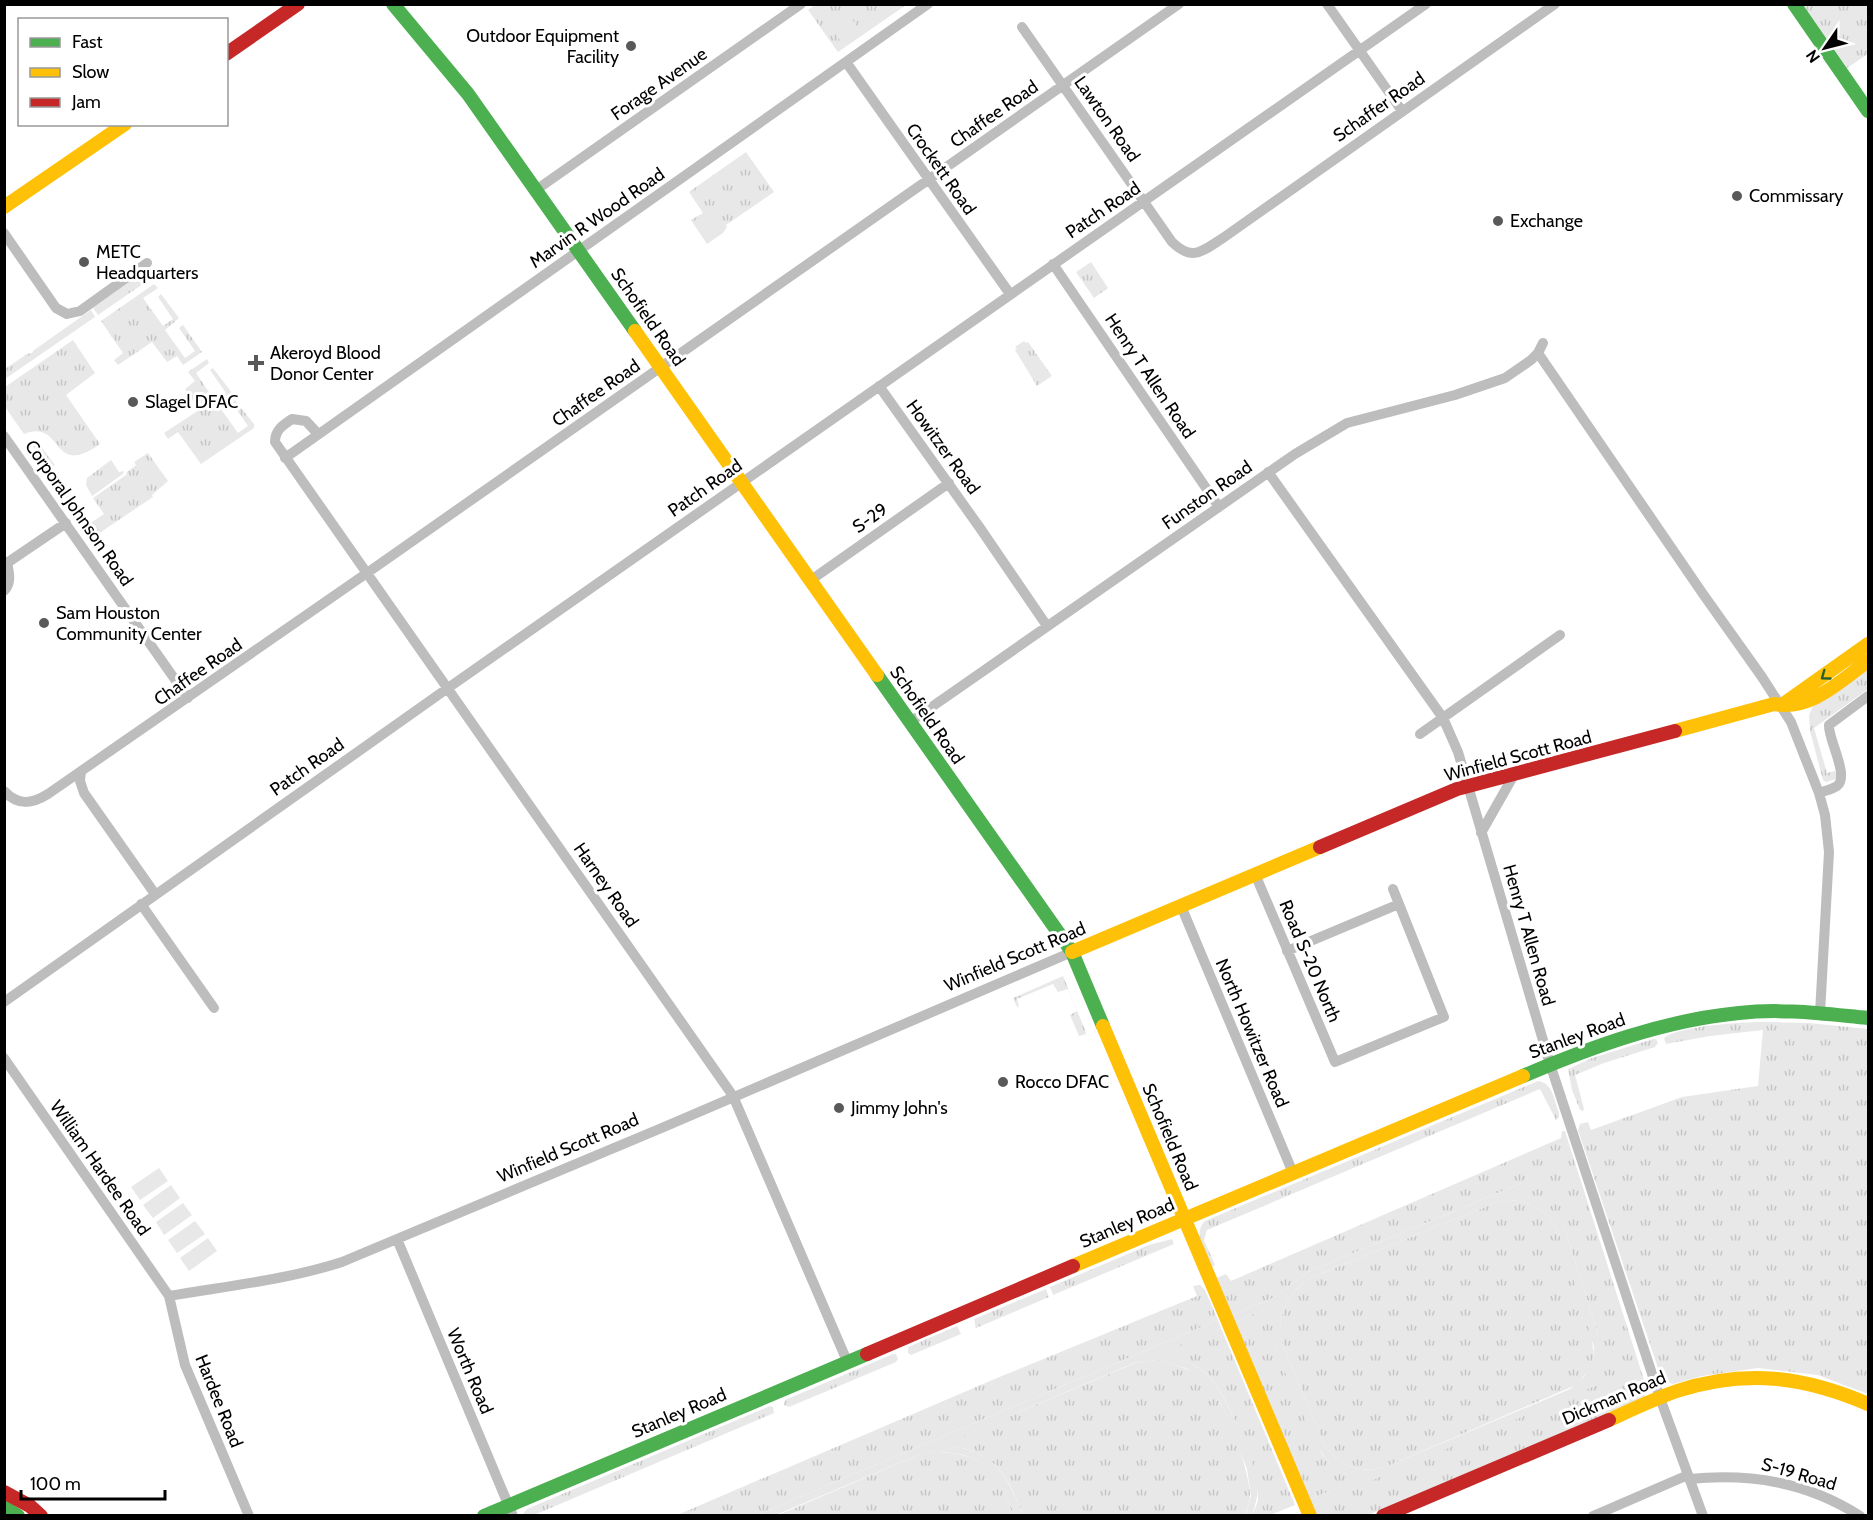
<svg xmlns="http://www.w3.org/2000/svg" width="1873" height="1520" font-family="Cabin,sans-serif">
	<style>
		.grass { fill: url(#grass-tufts) }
		.pitch { fill: #e8e8e8; fill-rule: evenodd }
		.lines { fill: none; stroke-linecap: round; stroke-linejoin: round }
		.street { stroke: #bdbdbd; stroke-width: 10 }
		.fast { stroke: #4caf50; stroke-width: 14 }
		.slow { stroke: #ffc107; stroke-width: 14 }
		.jam { stroke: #c62828; stroke-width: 14 }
		.oneway { stroke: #2a602c }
		.poi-dot { fill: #595959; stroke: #fff; stroke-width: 2 }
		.labels { text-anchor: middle; stroke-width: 6; stroke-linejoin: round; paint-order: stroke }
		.poi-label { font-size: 18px; fill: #000; stroke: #fff; text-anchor: start }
		.street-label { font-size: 18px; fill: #000; stroke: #fff }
	</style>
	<defs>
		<pattern id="grass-tufts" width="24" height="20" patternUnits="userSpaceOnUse" patternTransform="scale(1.5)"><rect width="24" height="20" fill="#e8e8e8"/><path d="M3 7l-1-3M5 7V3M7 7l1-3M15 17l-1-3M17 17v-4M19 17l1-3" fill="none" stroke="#c5c5c5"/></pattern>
	</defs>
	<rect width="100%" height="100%" fill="#fff"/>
	<path class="grass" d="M815,5H906L838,52L808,10Z
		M1803,5H1868V54L1847,68Z
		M746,152L774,192L726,225L727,227L723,233L707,244L691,220L703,213L689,192Z
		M1091,262L1108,288L1094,298L1076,272Z
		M144,271L150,279L98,315L93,308Z
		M154,284L158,288L143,298L163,326L173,319L158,297L161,294L179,318L165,330L185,358L195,351L179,328L183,325L202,352L183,365L177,356L167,362L152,342L118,365L114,360L123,353L101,321Z
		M91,310L95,317L5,379V369L27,354L32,353L34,350Z
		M73,340L95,373L66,395L100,444C50,480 64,418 24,434L5,407V387Z
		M1024,341L1026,343L1028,342L1052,376L1037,386L1015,350L1017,349L1015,347Z
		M207,359L209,363L196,373L215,401L226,393L210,370L213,368L232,393L218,405L238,433L248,426L232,403L235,400L254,424V428L201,464L178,432L168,439L164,433L199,410L185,389L195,381L188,372Z
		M32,445H37L42,448L55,465L50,469L89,524L104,514L93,498L126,475L127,472L136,465L134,462L148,453L168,481L152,495L153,497L95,536Z
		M111,460L119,472L124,471L123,474L92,496L86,485L87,478Z
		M1868,666V689L1814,728L1827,773L1835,771L1837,776L1836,779L1826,782L1823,780L1810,731L1809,715L1814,704Z
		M1063,976L1085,1030L1086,1034L1079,1036L1070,1015L1077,1011L1068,989L1058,992L1053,984L1017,999L1019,1006L1017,1007L1013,998Z
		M1763,1022L1809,1023L1868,1029V1394L1818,1375L1758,1368L1702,1376L1673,1384L1662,1380L1578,1130L1580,1124L1588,1122L1591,1130L1682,1097L1758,1086L1763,1030L1710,1036L1666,1044L1664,1038C1679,1026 1741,1022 1763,1022Z
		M1653,1039H1656L1658,1043L1655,1047L1604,1063L1575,1075L1584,1109L1583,1111L1580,1110L1572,1090L1568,1069L1592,1058Z
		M1538,1081C1553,1083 1554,1100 1559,1113V1117L1556,1120L1540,1089L1207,1230L1204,1240L1215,1265L1213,1267L1211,1265C1205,1250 1192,1234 1205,1221Z
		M1562,1131H1565L1644,1380L1645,1397L1642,1400L1368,1515H1316L1312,1506L1590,1381L1599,1337L1566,1233C1556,1211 1540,1197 1516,1193L1522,1183L1308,1272L1273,1298L1232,1315L1217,1278L1226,1274L1231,1281L1561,1138Z
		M1502,1200C1528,1199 1548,1209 1559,1233C1567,1259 1597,1336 1593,1358C1590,1369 1584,1377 1576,1385L1388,1466C1362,1475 1339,1467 1324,1444L1280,1338C1279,1312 1288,1293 1310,1278Z
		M1172,1239L1174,1244L1053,1295L1050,1287L1149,1245Z
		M1200,1285L1205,1290L1218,1320L757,1515L675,1516L997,1378L1197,1296L1193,1286Z
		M1046,1289L1049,1297L976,1328L974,1319Z
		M1278,1303C1273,1318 1272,1333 1276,1348L1322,1454L1328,1461L1344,1472L1362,1477L1309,1500L1235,1322Z
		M957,1326L961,1334L911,1355L908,1353V1347Z
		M1221,1328L1295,1505L1270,1515H1252C1254,1510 1258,1503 1258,1498C1259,1471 1227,1392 1207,1374C1193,1361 1175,1358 1156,1354Z
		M893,1354H896L898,1359L896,1362L789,1407L784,1405L785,1400Z
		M1158,1360C1173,1364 1191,1368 1204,1380C1224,1399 1248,1465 1250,1493C1251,1501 1247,1508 1246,1515H1023C1014,1493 1004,1466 980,1454C970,1448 954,1447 943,1444L1135,1363Z
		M770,1406L773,1407L774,1413L534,1515H522L527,1509Z
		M936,1452C986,1453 997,1473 1015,1515L776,1516L923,1453Z"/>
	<path class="pitch" d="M849,14L859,30L841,42L831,27Z
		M716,211L726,227L708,239L698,224Z
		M159,1168L168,1181L140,1200L131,1187Z
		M1522,1183L1525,1189L1517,1193C1541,1197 1557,1211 1566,1233L1599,1337V1361L1590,1380L1599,1377L1602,1383L1312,1506L1309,1500L1361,1477C1349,1475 1337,1470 1328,1461C1317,1450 1277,1358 1274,1340C1271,1328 1274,1315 1277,1304L1235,1322L1232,1315L1273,1298L1308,1272ZM1502,1200C1528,1199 1548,1209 1559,1233L1594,1347L1593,1359L1584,1377L1570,1389L1388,1466C1362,1475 1339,1467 1324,1444L1280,1338C1279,1312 1288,1293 1310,1278Z
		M171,1185L180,1198L153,1218L143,1205Z
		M183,1203L192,1215L164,1235L156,1222Z
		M195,1221L205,1234L177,1253L168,1240Z
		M208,1238L217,1251L189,1271L180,1258Z
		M1218,1320L1221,1328L1158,1354C1176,1358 1193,1361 1208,1375C1224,1391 1253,1456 1257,1479C1259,1493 1256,1503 1252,1515H1246L1251,1496L1247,1469L1221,1404L1204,1380L1186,1368L1158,1360L1134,1363L944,1444C954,1447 966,1448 976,1452C1002,1462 1013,1492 1023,1515H1015C995,1467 979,1448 923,1453L776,1515H757Z"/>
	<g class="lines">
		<path class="street" d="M1327,4L1402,111
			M1022,27L1172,242C1193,262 1202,251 1223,238L1555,4
			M846,62L1010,294
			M536,190L801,4
			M4,233L56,308L67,314L80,311L147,263
			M1053,264L1219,507
			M1538,353L1703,594L1762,677L1791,722L1819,793L1825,815L1829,852L1820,1013
			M879,386L980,528L1047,626
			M318,434L306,421L292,419C283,425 275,430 275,442L733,1096L847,1361
			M4,436L188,698
			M285,458L928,4
			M1268,472L1443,718L1458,752L1550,1064L1660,1398L1703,1516
			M4,565L66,523
			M811,580L949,483
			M4,591C12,583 9,572 7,562
			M910,722L1295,454L1347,423L1455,395L1505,378L1531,360L1538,353L1543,343
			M1420,734L1560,635
			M81,771L80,781L84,793L155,894
			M4,791C18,806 32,804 48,794L367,573L1179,4
			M1819,793C1824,791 1833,789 1837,786C1850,776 1828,740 1829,725L1868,696
			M1481,833L1515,773
			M1255,874L1335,1062L1444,1017L1393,889
			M141,904L214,1008
			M1181,906L1293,1173
			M1287,951L1399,904
			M4,1002L448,688L1426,4
			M4,1058L169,1296L185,1365L249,1516
			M397,1239L513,1516
			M169,1296C227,1286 286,1280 342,1262L664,1127L1072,952
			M1689,1479C1751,1473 1807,1482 1860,1516
			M1593,1516L1688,1475"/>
		<path class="fast" d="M393,4L468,94L635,331
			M1794,4L1868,111
			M877,675L1072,952L1103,1026
			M1523,1076C1591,1047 1665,1020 1739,1013C1782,1008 1825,1014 1868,1018
			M4,1507L18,1516
			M484,1516L867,1354"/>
		<path class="slow" d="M4,207L125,124
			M635,331L877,675
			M1782,705L1868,644
			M1675,731L1774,704C1811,711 1840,681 1868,661
			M1072,952L1320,847
			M1103,1026L1310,1516
			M1073,1266L1523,1076
			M1609,1420C1631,1410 1654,1399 1677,1391C1745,1369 1803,1376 1868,1404"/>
		<path class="jam" d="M226,54L298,4
			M1320,847L1457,789L1675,731
			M867,1354L1073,1266
			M4,1492L30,1506L41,1516
			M1383,1516L1609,1420"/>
	</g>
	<defs><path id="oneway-chevron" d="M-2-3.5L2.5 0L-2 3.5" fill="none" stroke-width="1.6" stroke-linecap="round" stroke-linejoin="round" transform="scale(1.5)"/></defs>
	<use class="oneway" href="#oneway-chevron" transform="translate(1825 676) rotate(144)"/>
	<g class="poi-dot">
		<circle cx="631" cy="46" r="6"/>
		<circle cx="1737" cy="196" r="6"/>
		<circle cx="1498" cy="221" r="6"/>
		<circle cx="84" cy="262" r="6"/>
		<path d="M253 354h6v6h6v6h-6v6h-6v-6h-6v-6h6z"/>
		<circle cx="133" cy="402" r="6"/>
		<circle cx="44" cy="623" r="6"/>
		<circle cx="1003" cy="1082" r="6"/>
		<circle cx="839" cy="1108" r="6"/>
	</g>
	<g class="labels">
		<g class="poi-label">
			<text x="619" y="42" text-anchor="end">Outdoor Equipment<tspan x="619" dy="21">Facility</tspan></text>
			<text x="1749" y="202">Commissary</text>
			<text x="1510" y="227">Exchange</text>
			<text x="96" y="258">METC<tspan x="96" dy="21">Headquarters</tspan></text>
			<text x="270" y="359">Akeroyd Blood<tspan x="270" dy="21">Donor Center</tspan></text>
			<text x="145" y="408">Slagel DFAC</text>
			<text x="56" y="619">Sam Houston<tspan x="56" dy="21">Community Center</tspan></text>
			<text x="1015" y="1088">Rocco DFAC</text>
			<text x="851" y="1114">Jimmy John's</text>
		</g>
		<g class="street-label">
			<text transform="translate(659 84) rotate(-35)" y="6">Forage Avenue</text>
			<text transform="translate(1379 107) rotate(-35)" y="6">Schaffer Road</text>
			<text transform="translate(994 114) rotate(-35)" y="6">Chaffee Road</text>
			<text transform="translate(1107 119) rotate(55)" y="6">Lawton Road</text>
			<text transform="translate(941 169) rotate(55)" y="6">Crockett Road</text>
			<text transform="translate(1103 210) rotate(-34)" y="6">Patch Road</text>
			<text transform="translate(597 218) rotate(-35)" y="6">Marvin R Wood Road</text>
			<text transform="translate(648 317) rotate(55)" y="6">Schofield Road</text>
			<text transform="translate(1150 376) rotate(56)" y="6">Henry T Allen Road</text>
			<text transform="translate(596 393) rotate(-35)" y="6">Chaffee Road</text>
			<text transform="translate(943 447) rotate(54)" y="6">Howitzer Road</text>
			<text transform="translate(705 488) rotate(-35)" y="6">Patch Road</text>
			<text transform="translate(1207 495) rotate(-35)" y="6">Funston Road</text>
			<text transform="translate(79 513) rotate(55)" y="6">Corporal Johnson Road</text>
			<text transform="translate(870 518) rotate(-35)" y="6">S-29</text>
			<text transform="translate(198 672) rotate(-35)" y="6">Chaffee Road</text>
			<text transform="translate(927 715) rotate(55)" y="6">Schofield Road</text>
			<text transform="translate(1518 756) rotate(-15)" y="6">Winfield Scott Road</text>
			<text transform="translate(307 767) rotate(-35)" y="6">Patch Road</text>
			<text transform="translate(606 885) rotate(55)" y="6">Harney Road</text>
			<text transform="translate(1529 935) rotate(74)" y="6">Henry T Allen Road</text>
			<text transform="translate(1015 957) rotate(-23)" y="6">Winfield Scott Road</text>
			<text transform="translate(1310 961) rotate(67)" y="6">Road S-20 North</text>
			<text transform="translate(1252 1033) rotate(67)" y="6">North Howitzer Road</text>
			<text transform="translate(1577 1036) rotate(-20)" y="6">Stanley Road</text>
			<text transform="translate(1170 1137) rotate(67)" y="6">Schofield Road</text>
			<text transform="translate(568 1148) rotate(-23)" y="6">Winfield Scott Road</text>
			<text transform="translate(100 1168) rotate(55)" y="6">William Hardee Road</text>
			<text transform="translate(1127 1223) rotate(-23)" y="6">Stanley Road</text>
			<text transform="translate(470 1371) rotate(67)" y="6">Worth Road</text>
			<text transform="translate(1614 1398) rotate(-23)" y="6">Dickman Road</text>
			<text transform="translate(219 1401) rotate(68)" y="6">Hardee Road</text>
			<text transform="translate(679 1413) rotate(-23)" y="6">Stanley Road</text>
			<text transform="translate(1799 1474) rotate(16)" y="6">S-19 Road</text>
		</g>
	</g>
	<rect width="1873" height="1520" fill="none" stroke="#000000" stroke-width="12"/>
	<rect x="18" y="18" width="210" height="108" fill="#ffffff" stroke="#999999" stroke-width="1.5"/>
	<rect x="30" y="38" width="30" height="9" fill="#4caf50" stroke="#999999" stroke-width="1.5"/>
	<text x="72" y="48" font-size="18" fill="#000000">Fast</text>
	<rect x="30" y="68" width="30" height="9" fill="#ffc107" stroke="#999999" stroke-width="1.5"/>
	<text x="72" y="78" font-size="18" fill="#000000">Slow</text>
	<rect x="30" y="98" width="30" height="9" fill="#c62828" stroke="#999999" stroke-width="1.5"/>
	<text x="72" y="108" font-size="18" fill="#000000">Jam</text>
	<g transform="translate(1825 48) rotate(235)" stroke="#ffffff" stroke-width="4.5" paint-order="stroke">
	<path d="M0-4.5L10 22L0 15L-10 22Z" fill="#000000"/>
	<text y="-9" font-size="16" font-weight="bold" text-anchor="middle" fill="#000000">N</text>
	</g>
	<path d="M21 1490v9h144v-9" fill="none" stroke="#000000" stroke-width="3"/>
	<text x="30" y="1490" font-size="18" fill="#000000" stroke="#ffffff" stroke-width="4.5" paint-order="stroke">100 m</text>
</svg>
